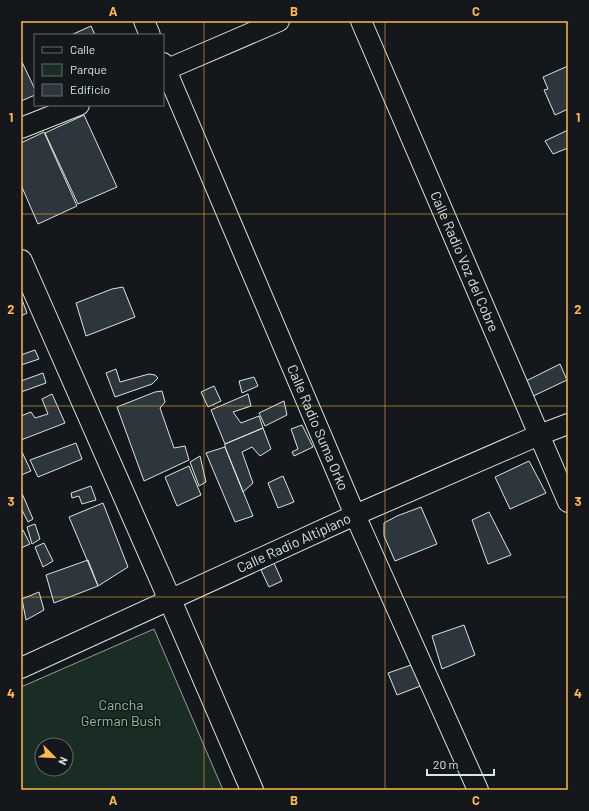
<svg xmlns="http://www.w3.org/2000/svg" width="589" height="811" font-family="Barlow,sans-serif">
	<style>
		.green { fill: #1a2d24; stroke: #939e99; fill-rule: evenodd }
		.building { fill: #2c363c; stroke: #d8e6dc }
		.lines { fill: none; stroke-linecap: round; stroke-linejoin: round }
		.street-casing { stroke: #d8e6dc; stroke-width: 22 }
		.secondary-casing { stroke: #d8e6dc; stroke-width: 24 }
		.street { stroke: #14181c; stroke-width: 20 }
		.secondary { stroke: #14181c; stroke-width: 22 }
		.grid { fill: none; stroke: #ffb74d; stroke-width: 1; stroke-opacity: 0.55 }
		.labels { text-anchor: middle; stroke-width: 3; stroke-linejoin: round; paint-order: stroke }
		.street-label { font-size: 14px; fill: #d8e6dc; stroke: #14181c }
		.park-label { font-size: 14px; fill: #8ac095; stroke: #14181c }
		.neatline { fill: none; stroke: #ffb74d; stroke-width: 1.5 }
		.grid-label { font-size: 13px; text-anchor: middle; font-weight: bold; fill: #ffb74d }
	</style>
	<rect width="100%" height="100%" fill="#14181c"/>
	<path class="green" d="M154,629L223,790H21V687ZM42,745H66V769H42Z"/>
	<path class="building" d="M91,26L95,35H71Z
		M22,62L32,83L35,90V95L21,101Z
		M568,66V109L555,115L544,90L548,89L543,77Z
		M84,115L117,187L78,204L45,133Z
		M568,130V148L553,154L545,141Z
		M44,132L77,206L38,224L21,185V143Z
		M123,287L135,317L86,336L76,303L112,289Z
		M21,297L27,313L21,316Z
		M35,350L39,359L21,365V355Z
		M560,364L567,380L527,399L522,383Z
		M116,369L120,382L149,374L155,375L158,378L152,384L115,397L106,373Z
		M43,373L46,383L21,392V381Z
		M254,377L258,386L242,393L239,381Z
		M214,386L221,401L208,407L201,392Z
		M162,391L165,402L160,408L174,448L185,446L189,460L144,481L117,407L155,392Z
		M52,394L65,423L21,440V416L31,412L35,418L48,414L42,399Z
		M248,394L251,406L233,412L241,423L259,416L263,428L225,444L211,410Z
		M284,401L287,415L265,426L259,413Z
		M302,425L313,447L294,456L292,452L298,449L291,429Z
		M263,428L271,449L260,456L252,447L242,452L253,483L243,492L225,447V444Z
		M76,443L82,459L38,477L30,460Z
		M225,447L253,516L235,522L206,453Z
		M21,452H22L31,471L21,475Z
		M200,456L206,482L199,486L190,462Z
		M529,461L546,493L510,509L495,477Z
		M189,466L201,495L177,506L165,477Z
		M283,476L294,502L278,508L268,483Z
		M91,486L96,500L82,504L79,496L72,498L71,493Z
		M21,491L33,519L28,522L21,508Z
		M103,503L128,567L98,586L69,517Z
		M421,507L437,544L395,561L384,536V523L397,516Z
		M489,512L511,555L488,564L472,520Z
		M35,524L40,539L32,544L27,527Z
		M23,530L30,544L21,548V531Z
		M44,543L53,561L43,567L35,547Z
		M88,560L98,586L54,603L46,575Z
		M274,563L282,581L269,587L261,570Z
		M39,592L44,610L26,620L22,599Z
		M464,625L475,655L442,669L432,636Z
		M414,664L423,685L397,695L388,673Z"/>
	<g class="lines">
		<defs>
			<g id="street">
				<path d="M144,21L150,35"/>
				<path id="s1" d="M361,21L568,502"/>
				<path id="s2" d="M163,63L355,515L478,790"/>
				<path d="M163,71L279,21"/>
				<path d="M21,128L79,105"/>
				<path id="s3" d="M21,668L355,515L539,435L568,424"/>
			</g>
			<path id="secondary" d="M21,261L170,600L252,790"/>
		</defs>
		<use href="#street" class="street-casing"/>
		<use href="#secondary" class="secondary-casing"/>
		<use href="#street" class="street"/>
		<use href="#secondary" class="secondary"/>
	</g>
	<path class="grid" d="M204,21V790M385,21V790M21,214H568M21,406H568M21,597H568"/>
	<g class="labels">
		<g class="street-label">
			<text dy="5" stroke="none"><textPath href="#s1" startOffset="262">Calle Radio Voz del Cobre</textPath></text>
			<text dy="5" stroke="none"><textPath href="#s2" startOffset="396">Calle Radio Suma Orko</textPath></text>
			<text dy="5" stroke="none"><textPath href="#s3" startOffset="300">Calle Radio Altiplano</textPath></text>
		</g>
		<g class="park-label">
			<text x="121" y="710">Cancha<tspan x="121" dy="16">German Bush</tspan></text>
		</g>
	</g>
	<rect width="589" height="811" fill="none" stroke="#14181c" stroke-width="44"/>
	<rect x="34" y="34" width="130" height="72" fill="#14181c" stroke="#626a69"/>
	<rect x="42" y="47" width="20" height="6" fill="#14181c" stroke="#626a69"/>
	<text x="70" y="54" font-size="12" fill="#d8e6dc">Calle</text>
	<rect x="42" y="64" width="20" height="12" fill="#1a2d24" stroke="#626a69"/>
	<text x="70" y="74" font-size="12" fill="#d8e6dc">Parque</text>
	<rect x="42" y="84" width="20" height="12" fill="#2c363c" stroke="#626a69"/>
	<text x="70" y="94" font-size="12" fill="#d8e6dc">Edificio</text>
	<g transform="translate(54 757) rotate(114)"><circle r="19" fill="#14181c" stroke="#626a69"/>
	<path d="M0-3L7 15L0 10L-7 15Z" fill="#ffb74d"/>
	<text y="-6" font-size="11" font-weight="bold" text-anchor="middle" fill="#d8e6dc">N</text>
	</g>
	<path d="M427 769v6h67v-6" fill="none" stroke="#d8e6dc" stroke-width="2"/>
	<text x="433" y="769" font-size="12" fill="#d8e6dc" stroke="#14181c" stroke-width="3" paint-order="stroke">20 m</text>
	<rect x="22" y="22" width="545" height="767" class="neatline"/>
	<g class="grid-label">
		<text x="113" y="16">A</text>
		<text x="294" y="16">B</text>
		<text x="476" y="16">C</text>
		<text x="11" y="122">1</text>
		<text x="578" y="122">1</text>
		<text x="11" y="314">2</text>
		<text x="578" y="314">2</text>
		<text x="11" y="506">3</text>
		<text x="578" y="506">3</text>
		<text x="11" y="698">4</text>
		<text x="578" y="698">4</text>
		<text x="113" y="805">A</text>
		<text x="294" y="805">B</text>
		<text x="476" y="805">C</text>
	</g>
</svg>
